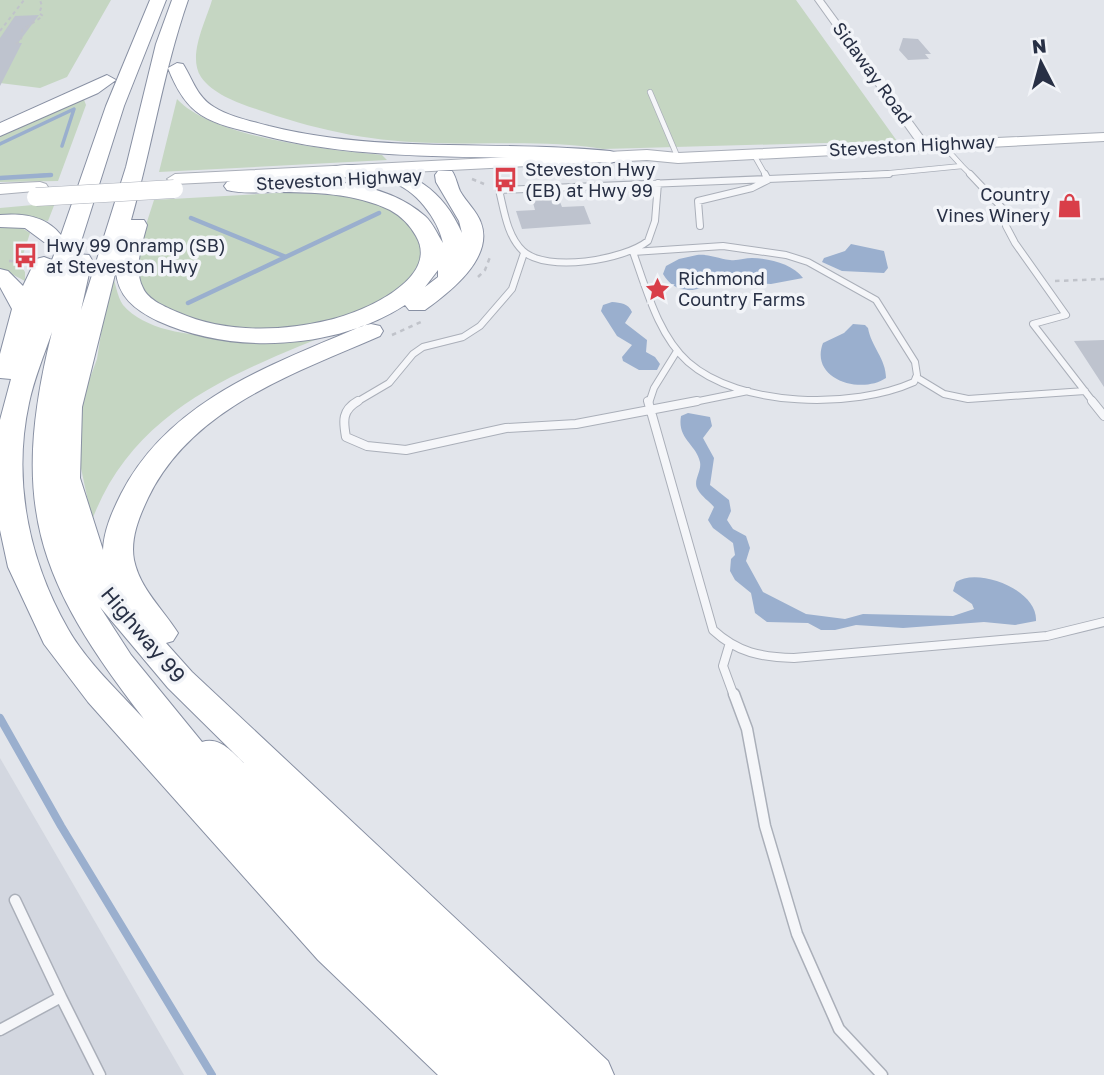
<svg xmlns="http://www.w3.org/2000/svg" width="1104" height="1075" font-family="'Golos Text',sans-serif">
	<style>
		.built { fill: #d3d7e0 }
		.green { fill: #c5d6c2 }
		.water { fill: #9aafce }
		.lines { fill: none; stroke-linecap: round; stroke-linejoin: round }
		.stream-far2 { stroke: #9aafce; stroke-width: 3.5 }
		.stream-far1 { stroke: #9aafce; stroke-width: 4.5 }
		.stream { stroke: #9aafce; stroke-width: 8 }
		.building { fill: #bec3ce }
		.lane-far3-casing { stroke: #aaafb9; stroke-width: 6 }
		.lane-far2-casing { stroke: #aaafb9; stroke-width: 8 }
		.lane-far1-casing { stroke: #aaafb9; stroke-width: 10 }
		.lane-casing { stroke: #aaafb9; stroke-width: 13 }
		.street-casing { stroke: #aaafb9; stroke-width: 2 }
		.secondary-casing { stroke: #aaafb9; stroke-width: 2 }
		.highway-casing { stroke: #8890a3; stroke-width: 2 }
		.path-far1 { stroke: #c0c3ca; stroke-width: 2; stroke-dasharray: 3.5 3.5; stroke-linecap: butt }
		.path { stroke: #c0c3ca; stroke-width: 2.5; stroke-dasharray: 4.5 4.5; stroke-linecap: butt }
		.lane-far3 { stroke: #f5f6f9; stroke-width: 4.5 }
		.lane-far2 { stroke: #f5f6f9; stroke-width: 6 }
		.lane-far1 { stroke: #f5f6f9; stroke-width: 8 }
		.lane { stroke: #f5f6f9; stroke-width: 10 }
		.street { fill: #f5f6f9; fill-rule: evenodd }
		.secondary { fill: #fff; fill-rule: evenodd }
		.highway { fill: #fff; fill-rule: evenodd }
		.secondary-bridge-casing { stroke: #aaafb9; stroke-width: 19; stroke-linecap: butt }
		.secondary-bridge { stroke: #fff; stroke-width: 18 }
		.labels { text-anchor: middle; stroke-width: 7; stroke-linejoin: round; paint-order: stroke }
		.far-street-label { font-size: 18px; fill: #283045; stroke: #f2f4f8 }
		.far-poi-label { font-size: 18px; fill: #283045; stroke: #f2f4f8; text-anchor: start }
		.street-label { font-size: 21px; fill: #283045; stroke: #f2f4f8 }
	</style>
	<rect width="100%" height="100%" fill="#e2e5eb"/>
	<path class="built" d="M0,758L184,1075H0Z"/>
	<path class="green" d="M0,0H111L67,77L40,88L0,83Z
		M212,0H796L897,141L603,149C548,140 493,145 438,143C375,142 324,132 265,112C244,105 214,96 201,77C187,56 206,21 212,0Z
		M83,97L86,105L58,181L0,182V135Z
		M177,99C213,138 329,150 382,155L387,160L159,172Z
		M278,193C311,193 380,194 404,217C413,225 419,239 425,249C422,256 420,267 415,274C381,321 255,341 203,324C183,318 163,306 144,297L133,265L154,200Z
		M55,203L48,221L29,218H0V208Z
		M0,226L22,228L30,233L20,264L25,272V281L0,268Z
		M111,270C115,280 117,297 123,305C166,354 289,332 347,327C242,370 136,405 92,520L78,454L79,394L90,378L97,359Z"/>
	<path class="water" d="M851,244L884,251L888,268L884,273L842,271L822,262L824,258L845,251Z
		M697,255C710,254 718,259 730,260C738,261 745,258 752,258C769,258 793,264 803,278L771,284L750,283L724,276C715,278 712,284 704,287C686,294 672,289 663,274L666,266L679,259Z
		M612,302C621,303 628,303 632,312L625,323L647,340L646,352L655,357L660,364L657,370H639L623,361L622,357L632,345L617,336L601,311L603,305Z
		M853,324L865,325L868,328C871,346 886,359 886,378C861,395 809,379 823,343L844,333Z
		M688,413L710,417L712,426L703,438L714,458L710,485L729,500L731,511L727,520L733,529L746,536L750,548L746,561L763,592L806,614L845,619L863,614L953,616L974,609L972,604L953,591L956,582C977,567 1038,589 1036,621L1015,625L984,622L903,628L856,625L835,630H821L808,623L767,622L755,613L751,593L735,580L730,571L731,559L735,555L733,543L713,528L708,520L714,507C709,501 702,497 698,490C692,481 702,472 700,462C696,444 677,439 681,416Z"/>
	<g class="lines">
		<path class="stream-far2" d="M0,144L74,109L62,146
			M33,176L51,175"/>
		<path class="stream-far1" d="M0,178L51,175
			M191,218L286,257
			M188,303L379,213"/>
		<path class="stream" d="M0,718L61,826L212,1075"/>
	</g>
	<path class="building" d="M39,15L18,43H22L0,86V38L15,16Z
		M903,38L918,39L931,54H925L929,59L908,60L899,50Z
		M558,197L562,207L584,206L591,224L522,229L516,211L535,210L532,199Z
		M1104,340V387L1074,341Z"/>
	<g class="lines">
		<defs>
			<path id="lane-far3" d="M650,92L678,158
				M754,155L766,176
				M962,166L972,176
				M860,176L962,166L942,144"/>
			<path id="lane-far2" d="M970,174L1005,211L1006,226L1015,243L1066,315L1033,324L1094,403
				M658,183L655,221L648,241C624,260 547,273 523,251C507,236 504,210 499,190L889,174
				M700,226L698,201L752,188L768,180L765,174
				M723,246L786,255L808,262L876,300L915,362L917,375L914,382C854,409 740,408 688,362C658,335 646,288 633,252Z
				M916,377L944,394L968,399L1085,391
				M355,403L389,383L413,354L423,347L463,337L480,326L512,289L524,253
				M649,403L654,388L677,351
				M689,403L748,391"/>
			<path id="lane-far1" d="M358,401C342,410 343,421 346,437L367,446L406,450L506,428L576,424L697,401
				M648,401L713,630C738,653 761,657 794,658L1047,636L1104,622
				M1092,401L1104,416
				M729,646L723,666L734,696"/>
			<path id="lane" d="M734,694L747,729L765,826L797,934L839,1029L882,1075
				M61,997L100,1075
				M0,1030L61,997L15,900"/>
			<path id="street" d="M815,0H823L928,143V147H920Z"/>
			<path id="secondary" d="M1104,133V141L678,163L647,160L175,184L167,179L175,174L647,150L678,153Z
				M40,182L46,184L48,187L46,190L0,194V184Z"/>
			<path id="highway" d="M150,0H166L124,106L77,254L89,255L92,260L81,310L126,167L156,44L172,0H188C163,72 152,147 131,220H144L147,225C142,244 133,269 143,288C148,300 166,307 177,312C224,333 280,332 329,320C361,313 441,279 416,236C410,225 401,216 390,210C354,193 313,192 275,192C259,192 242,194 227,190L224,186L227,182L234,180C295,179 376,173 425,216C433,223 437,234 443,243C438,219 415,188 390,182C374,177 356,178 340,177L333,175L330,171L333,167C343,164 355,165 365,166C412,169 443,190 462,233L459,221L436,182L435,175L438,171H452C456,177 457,184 460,191C466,202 477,211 481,223C494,258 450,292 425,310H409L405,305C335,350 233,355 158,321C135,310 117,296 116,270L82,407L80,478L103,550C104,530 112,512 121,494C169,400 271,365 362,326L371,324L380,326L383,331L380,336C293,374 191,408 148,498C139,517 130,539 134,560C140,589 163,609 178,633L173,641L166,643L192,672L608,1061L614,1075H438L318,960L88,702L44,644L8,567L0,530V420L11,379L0,378V354L12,309L0,287V269L8,271L23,286L36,259L44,257L52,260L59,242H44L25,228L0,227V215C23,213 46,216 61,235L106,106ZM438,270V277L425,287ZM52,332C9,505 37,581 144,719C119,692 86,661 68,629C29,561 12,481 29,403C34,379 44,355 52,332ZM100,607L168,688L245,764C233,753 220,736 202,742L131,655Z
				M177,63L183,64C193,80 197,97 214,107C230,117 251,121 269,126C380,154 497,140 610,151L617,153L620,157L617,161L610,163C494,152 375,165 261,135C242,130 218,126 201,115C185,105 175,86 168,68Z
				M107,75L116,80L98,93L0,136V123Z"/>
		</defs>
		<use href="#lane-far3" class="lane-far3-casing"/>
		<use href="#lane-far2" class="lane-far2-casing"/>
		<use href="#lane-far1" class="lane-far1-casing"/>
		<use href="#lane" class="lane-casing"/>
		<use href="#street" class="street-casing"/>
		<use href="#secondary" class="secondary-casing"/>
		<use href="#highway" class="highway-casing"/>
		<path class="path-far1" d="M0,31L24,0
			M16,44L21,40L22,30L43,16L39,13L42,6L40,0"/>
		<path class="path" d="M472,179L484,184
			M9,261L24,262
			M478,277L485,270L490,257
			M1055,281L1104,279
			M392,335L423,321"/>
		<use href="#lane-far3" class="lane-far3"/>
		<use href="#lane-far2" class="lane-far2"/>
		<use href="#lane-far1" class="lane-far1"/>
		<use href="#lane" class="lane"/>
		<use href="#street" class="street"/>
		<use href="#secondary" class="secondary"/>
		<use href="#highway" class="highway"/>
		<defs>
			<path id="secondary-bridge" d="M36,197L174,189"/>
		</defs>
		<use href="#secondary-bridge" class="secondary-bridge-casing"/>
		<use href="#secondary-bridge" class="secondary-bridge"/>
	</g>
	<defs>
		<symbol id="bus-bare" viewBox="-9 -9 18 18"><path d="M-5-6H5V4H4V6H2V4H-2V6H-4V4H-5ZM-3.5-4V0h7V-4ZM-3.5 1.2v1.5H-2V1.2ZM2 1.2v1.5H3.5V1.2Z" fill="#d93e49" stroke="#f2f4f8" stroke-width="2.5" paint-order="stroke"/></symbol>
		<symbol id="shop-bare" viewBox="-9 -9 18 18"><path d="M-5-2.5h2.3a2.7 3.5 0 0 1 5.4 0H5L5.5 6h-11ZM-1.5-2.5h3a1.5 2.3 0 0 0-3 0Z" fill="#d93e49" stroke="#f2f4f8" stroke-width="2.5" paint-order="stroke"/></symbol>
		<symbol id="sight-bare" viewBox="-9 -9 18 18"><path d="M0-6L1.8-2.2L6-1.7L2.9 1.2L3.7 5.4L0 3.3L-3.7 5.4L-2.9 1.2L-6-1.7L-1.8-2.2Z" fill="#d93e49" stroke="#f2f4f8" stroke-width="2.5" paint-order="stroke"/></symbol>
	</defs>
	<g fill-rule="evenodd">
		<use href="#bus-bare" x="488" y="162" width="35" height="35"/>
		<use href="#shop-bare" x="1052" y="188" width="35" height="35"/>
		<use href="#bus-bare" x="8" y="238" width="35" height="35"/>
		<use href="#sight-bare" x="640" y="272" width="35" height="35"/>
	</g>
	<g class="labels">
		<g class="far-street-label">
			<text transform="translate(872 73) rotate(54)" y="6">Sidaway Road</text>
			<text transform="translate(912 146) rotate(-3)" y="6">Steveston Highway</text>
			<text transform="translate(339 180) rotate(-3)" y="6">Steveston Highway</text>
		</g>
		<g class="far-poi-label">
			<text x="525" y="176">Steveston Hwy<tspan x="525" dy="21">(EB) at Hwy 99</tspan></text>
			<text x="1050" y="201" text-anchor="end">Country<tspan x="1050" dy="21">Vines Winery</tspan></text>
			<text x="46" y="252">Hwy 99 Onramp (SB)<tspan x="46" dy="21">at Steveston Hwy</tspan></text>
			<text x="678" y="285">Richmond<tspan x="678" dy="21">Country Farms</tspan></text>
		</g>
		<g class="street-label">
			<text transform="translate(143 635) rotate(50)" y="7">Highway 99</text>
		</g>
	</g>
	<g transform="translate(1041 63) rotate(354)" stroke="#f2f4f8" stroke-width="5" paint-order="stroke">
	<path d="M0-5L12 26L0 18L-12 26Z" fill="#283045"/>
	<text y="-10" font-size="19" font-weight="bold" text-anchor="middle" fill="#283045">N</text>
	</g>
</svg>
